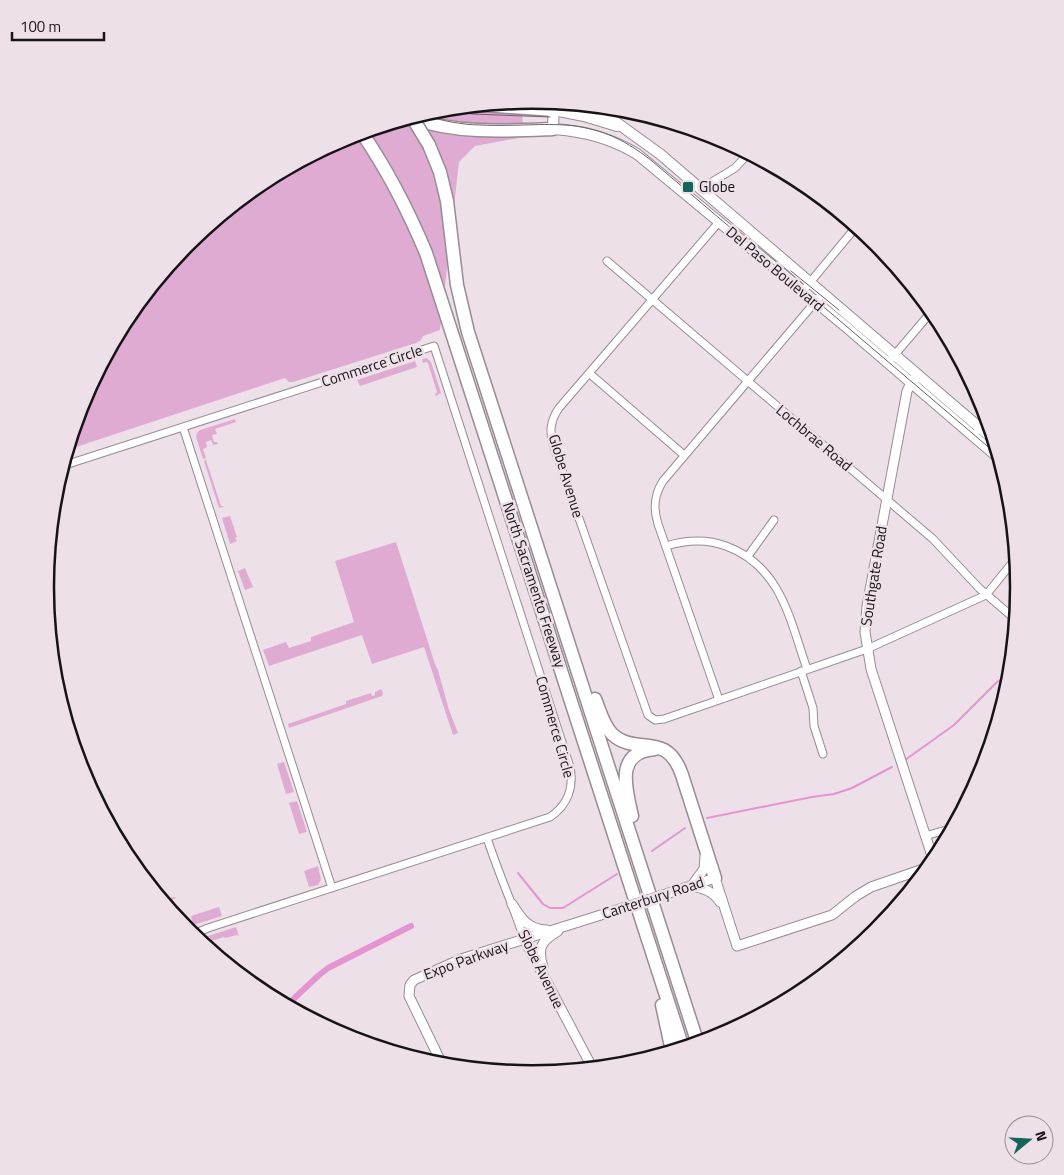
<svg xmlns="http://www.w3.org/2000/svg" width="1064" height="1175" font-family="'Titillium Web',sans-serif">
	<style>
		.green { fill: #e0abd2 }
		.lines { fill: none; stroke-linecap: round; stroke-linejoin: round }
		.stream { stroke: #e494d1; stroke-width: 2 }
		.canal { stroke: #e494d1; stroke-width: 6 }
		.minor-casing { stroke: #978c94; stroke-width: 9 }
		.tertiary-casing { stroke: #978c94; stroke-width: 11 }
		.secondary-casing { stroke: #978c94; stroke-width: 12 }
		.motorway-casing { stroke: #978c94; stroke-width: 15 }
		.minor { stroke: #fff; stroke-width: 7 }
		.tertiary { stroke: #fff; stroke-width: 9 }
		.secondary { stroke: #fff; stroke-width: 10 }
		.motorway { stroke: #fff; stroke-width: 12 }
		.tram { stroke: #696167; stroke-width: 1 }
		.tertiary-bridge-casing { stroke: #978c94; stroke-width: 11; stroke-linecap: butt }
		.motorway-bridge-casing { stroke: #978c94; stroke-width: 15; stroke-linecap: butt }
		.tertiary-bridge { stroke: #fff; stroke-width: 9 }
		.motorway-bridge { stroke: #fff; stroke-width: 12 }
		.poi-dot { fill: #16635c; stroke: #ede0e9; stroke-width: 2 }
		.labels { text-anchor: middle; stroke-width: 5; stroke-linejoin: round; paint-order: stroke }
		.poi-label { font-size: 15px; fill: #171316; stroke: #ede0e9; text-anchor: start }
		.street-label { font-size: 15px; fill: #171316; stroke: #ede0e9 }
		.rim { fill: none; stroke: #171316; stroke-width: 2.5 }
	</style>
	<rect width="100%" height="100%" fill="#ede0e9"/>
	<path class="green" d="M521,102L524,137L475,146L459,162L440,330L423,336L421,340L416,343L293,382H289L285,378L67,450L82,401L127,317L188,243L262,182L346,137L437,110Z
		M427,358L431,362L441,393L436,396L435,395L437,392L428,363L426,362L423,363L422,359Z
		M415,361L417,367L360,386L357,380Z
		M235,419L236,422L215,429L217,434L212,435L214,442H217L218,444L213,445L211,440L206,442L207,447L203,449L206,458L203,459L196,437L197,433L200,430Z
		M206,460L221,506H225L219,508L204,461Z
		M230,516L237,537L235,538L237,541L230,544L222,518Z
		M396,542L435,664L438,670L449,710L458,733L453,735L424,647L372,664L362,635L269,666L263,650L286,642L289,648L311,641V637L354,622L335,561Z
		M245,568L253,587L245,590L238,571Z
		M381,689L383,693L382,696L289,728L288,724L346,704V701L371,693L372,696L375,695V692Z
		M284,762L294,792L286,794L277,764Z
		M297,801L307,832L299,834L289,803Z
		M318,866L321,880L318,885L309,887L304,871Z
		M175,897L176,898L172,900L178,919L183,918L184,928L165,905L170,903V898Z
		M219,907L222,916L193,925L191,916Z
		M236,927L239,936L237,935L225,938L224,937L205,943L211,940L210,937L202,938Z"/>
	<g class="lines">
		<path class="stream" d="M905,760L954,725L997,682L1002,679H1010
			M707,818L812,797L834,794L852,788L892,767
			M652,851L685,828
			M518,873L543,904L550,908H563L617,874"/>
		<path class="canal" d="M286,1006L318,976L328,968L411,926"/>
		<defs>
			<path id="minor" d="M702,188L735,168L748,154
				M719,222L559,408C550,421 549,432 554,447L648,715L655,720L664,719L867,649L986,595L1016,558
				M607,261L933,539L979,588L1016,620
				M807,286L856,227
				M892,358L932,311
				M589,373L684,455
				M183,427L332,888
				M978,430L987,419
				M62,466L434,346L570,767C574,787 568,805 550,817L208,928L191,935
				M666,546C686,540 707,539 726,546C781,566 790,620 807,669
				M748,556L774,520
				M801,671L813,708L814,726L823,754
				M719,700L658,524C653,508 654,495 663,481L822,294
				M925,836L953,828
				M487,838C498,872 513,905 524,939"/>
			<path id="tertiary" d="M918,375L911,383L907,391L867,606L865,632L871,669L934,862
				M693,884L704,869L705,856
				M691,886C703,888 713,891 720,902
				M666,894L715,878L737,946L832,915L856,896L871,887L929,867
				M512,904C521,918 528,930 547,930
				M524,939L593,1069
				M543,967C537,948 541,941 558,931
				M443,1066L409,996L410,985L414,980L461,959L623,908"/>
			<path id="secondary" d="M554,103L553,129C584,131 611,138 637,154L845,326L1000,459
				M595,107L660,154L994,440
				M554,110L584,116L617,126"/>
			<path id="motorway" d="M482,105L554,110
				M411,118C457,134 505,131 553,129
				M362,133C388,171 408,210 426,253L683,1048
				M429,145L440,172L447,201L457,285L468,332L698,1044
				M595,699C600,711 603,725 612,734C637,757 666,729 682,775L715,878
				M632,816C626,789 614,752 655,749
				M662,1005L672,1051"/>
		</defs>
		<use href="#minor" class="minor-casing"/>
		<use href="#tertiary" class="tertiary-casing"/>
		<use href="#secondary" class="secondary-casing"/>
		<use href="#motorway" class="motorway-casing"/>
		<use href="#minor" class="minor"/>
		<use href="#tertiary" class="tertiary"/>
		<use href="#secondary" class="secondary"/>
		<use href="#motorway" class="motorway"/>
		<path class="tram" d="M438,110L473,114L550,117
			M421,115C441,120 461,125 481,125C552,128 589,111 652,161L999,456
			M791,271L839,310"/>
		<defs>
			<path id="tertiary-bridge" d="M623,908L666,894"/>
			<path id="motorway-bridge" d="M412,117L429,145"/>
		</defs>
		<use href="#tertiary-bridge" class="tertiary-bridge-casing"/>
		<use href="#motorway-bridge" class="motorway-bridge-casing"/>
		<use href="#tertiary-bridge" class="tertiary-bridge"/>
		<use href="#motorway-bridge" class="motorway-bridge"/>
	</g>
	<rect class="poi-dot" x="682" y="181" width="12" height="12" rx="2.5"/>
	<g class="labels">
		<g class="poi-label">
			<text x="699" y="192">Globe</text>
		</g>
		<g class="street-label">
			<text transform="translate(775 269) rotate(40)" y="5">Del Paso Boulevard</text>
			<text transform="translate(372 366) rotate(-18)" y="5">Commerce Circle</text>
			<text transform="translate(814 438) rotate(40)" y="5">Lochbrae Road</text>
			<text transform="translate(566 476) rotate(73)" y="5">Globe Avenue</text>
			<text transform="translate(874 576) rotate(-81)" y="5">Southgate Road</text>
			<text transform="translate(534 585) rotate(72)" y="5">North Sacramento Freeway</text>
			<text transform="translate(555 727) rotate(74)" y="5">Commerce Circle</text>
			<text transform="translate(653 898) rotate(-18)" y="5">Canterbury Road</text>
			<text transform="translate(466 960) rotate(-20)" y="5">Expo Parkway</text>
			<text transform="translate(541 969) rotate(64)" y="5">Slobe Avenue</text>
		</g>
	</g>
	<path d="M0 0H1064V1175H0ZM54 587a478 478 0 1 1 956 0a478 478 0 1 1-956 0Z" fill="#ede0e9" fill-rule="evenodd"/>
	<path class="rim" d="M54 587a478 478 0 1 1 956 0a478 478 0 1 1-956 0Z"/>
	<g transform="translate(1029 1140) rotate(72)"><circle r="24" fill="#ede0e9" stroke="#978e95"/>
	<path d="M0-4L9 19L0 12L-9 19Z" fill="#16635c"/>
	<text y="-8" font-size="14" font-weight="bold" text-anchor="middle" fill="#171316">N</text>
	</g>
	<path d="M12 32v8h92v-8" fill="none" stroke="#171316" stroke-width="2.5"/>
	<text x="20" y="32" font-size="15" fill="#171316" stroke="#ede0e9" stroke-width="4" paint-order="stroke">100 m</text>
</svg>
